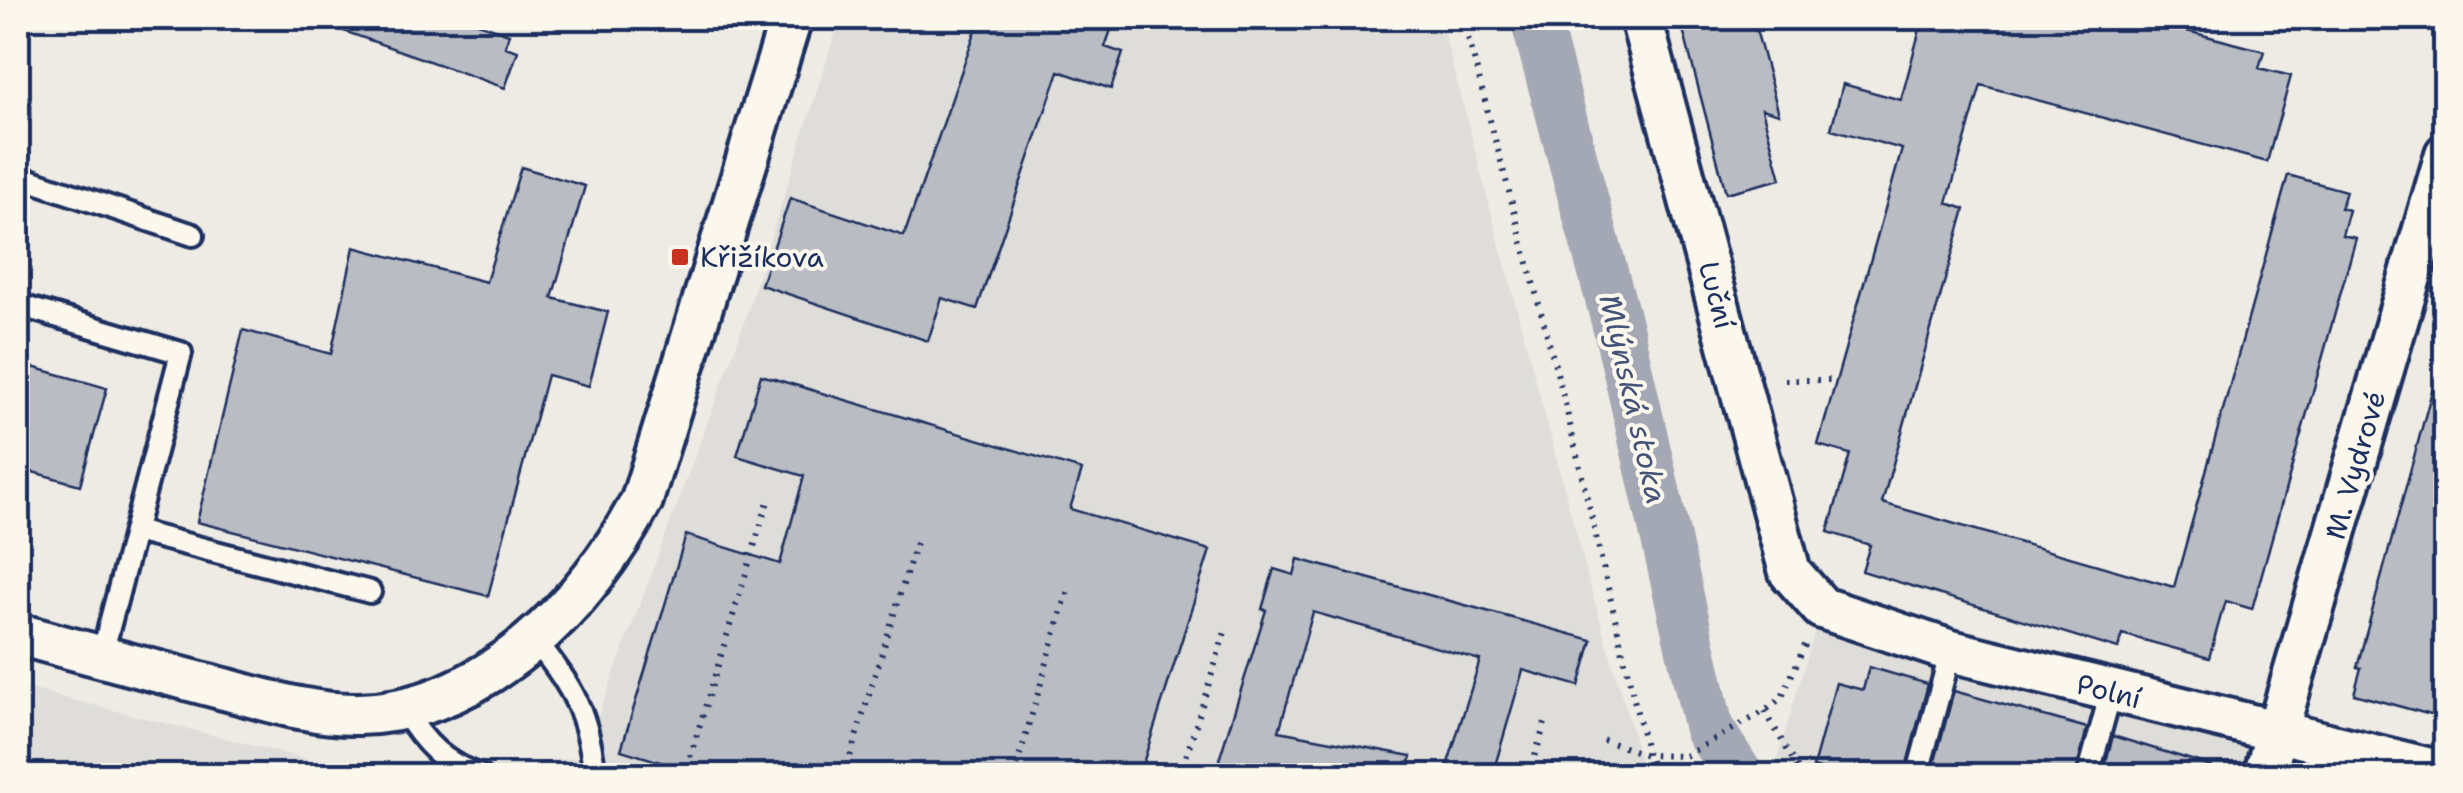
<svg xmlns="http://www.w3.org/2000/svg" width="2463" height="793" font-family="'Shantell Sans',sans-serif">
	<style>
		.built { fill: #deddda }
		.lines { fill: none; stroke-linecap: round; stroke-linejoin: round }
		.canal { stroke: #a3a8b4; stroke-width: 50 }
		.building { fill: #b9bcc3; stroke: #1b2f5e; stroke-width: 2.5 }
		.lane-casing { stroke: #1b2f5e; stroke-width: 28 }
		.street-casing { stroke: #1b2f5e; stroke-width: 48 }
		.path { stroke: #1b2f5e; stroke-width: 6; stroke-dasharray: 2.5 8; stroke-linecap: butt }
		.lane { stroke: #fbf7ec; stroke-width: 20 }
		.street { stroke: #fbf7ec; stroke-width: 40 }
		.poi-dot { fill: #c8321e; stroke: #fbf7ec; stroke-width: 4 }
		.labels { text-anchor: middle; stroke-width: 8; stroke-linejoin: round; paint-order: stroke }
		.poi-label { font-size: 28px; fill: #1b2f5e; stroke: #fbf7ec; text-anchor: start }
		.street-label { font-size: 28px; fill: #1b2f5e; stroke: #fbf7ec }
		.water-label { font-size: 30px; font-style: italic; fill: #445378; stroke: #fbf7ec }
	</style>
	<rect width="100%" height="100%" fill="#eeebe4"/>
	<filter id="ink" filterUnits="userSpaceOnUse"><feTurbulence type="fractalNoise" baseFrequency=".01" numOctaves="2"/><feDisplacementMap in="SourceGraphic" scale="20" xChannelSelector="R" yChannelSelector="G"/><feConvolveMatrix kernelMatrix="1 2 1 2 8 2 1 2 1" color-interpolation-filters="sRGB"/></filter>
	<g filter="url(#ink)">
		<path class="built" d="M840,18H1440L1589,582L1642,765L1649,775L401,776L583,757L739,338Z
			M1822,608L2277,731L2264,775L1789,776L1777,759Z
			M18,686L370,775H18Z"/>
		<g class="lines">
			<path class="canal" d="M1535,18L1620,336L1709,729L1739,776"/>
		</g>
		<path class="building" d="M322,18H464L509,34L505,47L518,51L505,88L321,23Z
			M980,18H1115L1105,47L1123,53L1111,89L1059,71L977,309L942,298L928,341L761,285L790,198L904,236Z
			M1680,18H1753L1779,114L1762,109L1781,179L1726,193Z
			M1923,18L2141,19L2264,51L2259,68L2291,76L2267,162L1981,85L1947,203L1965,209L1882,503L2174,587L2288,175L2346,191L2341,208L2349,210L2342,235L2356,238L2252,609L2225,601L2209,658L2122,634L2118,649L1862,571L1870,545L1828,532L1850,454L1818,445L1902,149L1831,129L1843,84L1901,100Z
			M521,167L585,186L552,298L608,312L589,386L547,375L488,596L197,522L243,330L331,354L354,247L486,282Z
			M18,363L107,388L80,485L18,468Z
			M761,375L1082,470L1070,509L1210,550L1139,776H706L621,750L686,535L780,564L804,476L737,456Z
			M2433,387L2446,388V719L2354,694L2361,668L2357,667Z
			M1298,559L1592,640L1579,686L1523,670L1492,776H1444L1480,660L1313,612L1279,731L1411,756L1409,776H1214L1266,610L1262,609L1274,569L1294,575Z
			M1869,667L1928,684L1904,776H1844L1813,767L1836,683L1863,690Z
			M1954,691L2087,728L2075,776H1931Z
			M2113,736L2211,766L2210,776H2102Z"/>
		<g class="lines">
			<defs>
				<path id="lane" d="M18,176L193,235
					M18,305L181,353L101,658
					M135,531L370,592
					M534,639C573,686 588,714 595,776
					M404,710C424,743 443,763 480,776
					M1917,776L1951,651
					M2088,776L2111,692"/>
				<path id="street" d="M1641,18L1790,572L1822,608L1951,651L2446,773
					M18,634C86,653 155,671 224,689C267,700 312,715 358,714C483,712 588,604 642,500L791,18
					M2264,776L2446,154"/>
			</defs>
			<use href="#lane" class="lane-casing"/>
			<use href="#street" class="street-casing"/>
			<path class="path" d="M1463,18L1564,399L1647,755L1685,756L1765,711L1782,697L1805,645
				M1785,380H1836
				M1765,711L1802,776
				M1603,740L1647,755L1657,776
				M687,767L768,501
				M844,776L916,543
				M1014,776L1069,587
				M1180,776L1225,632
				M1529,776L1545,723"/>
			<use href="#lane" class="lane"/>
			<use href="#street" class="street"/>
		</g>
	</g>
	<rect class="poi-dot" x="670" y="247" width="20" height="20" rx="5"/>
	<g class="labels">
		<g class="poi-label">
			<text x="700" y="267">Křižíkova</text>
		</g>
		<g class="street-label">
			<text transform="translate(1717 295) rotate(75)" y="10">Luční</text>
			<text transform="translate(2355 465) rotate(-74)" y="10">M. Vydrové</text>
			<text transform="translate(2109 691) rotate(14)" y="10">Polní</text>
		</g>
		<g class="water-label">
			<text transform="translate(1633 399) rotate(77)" y="10">Mlýnská stoka</text>
		</g>
	</g>
	<rect width="2463" height="793" fill="none" stroke="#fbf7ec" stroke-width="60"/>
	<rect x="30" y="30" width="2403" height="733" fill="none" stroke="#1b2f5e" stroke-width="4" filter="url(#ink)"/>
</svg>
